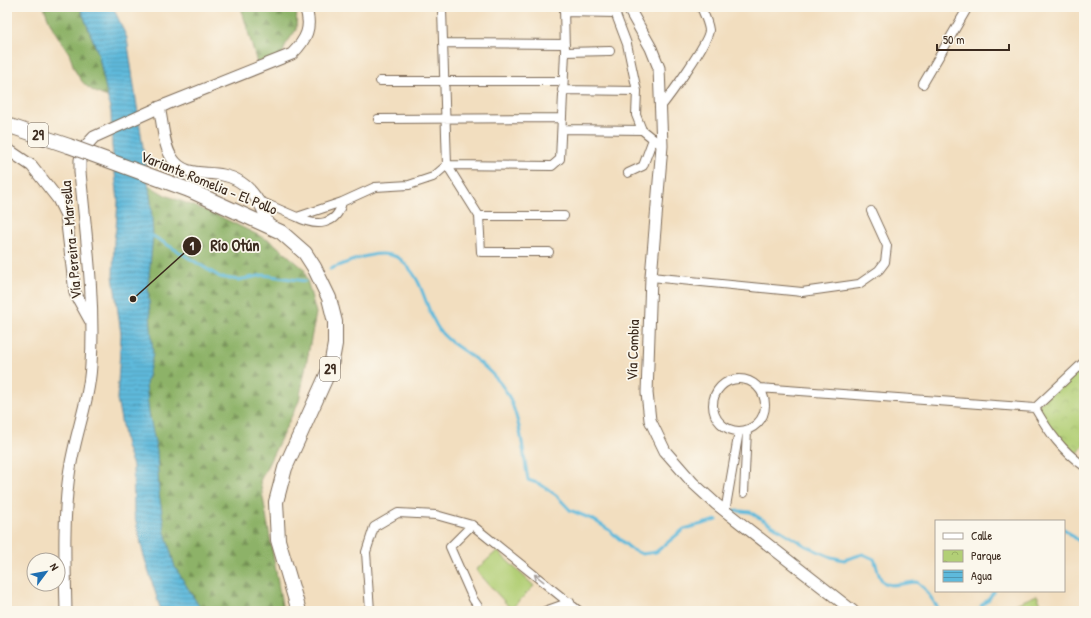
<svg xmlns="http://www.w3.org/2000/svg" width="1091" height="618" font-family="'Patrick Hand',sans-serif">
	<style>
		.forest { fill: url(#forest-firs); stroke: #646e42 }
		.park { fill: url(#park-crowns); stroke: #767c4a }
		.pitch { fill: #b2cf76; stroke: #767c4a }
		.water { fill: url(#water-rules); stroke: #4c727d }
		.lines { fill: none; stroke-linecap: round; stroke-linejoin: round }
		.stream { stroke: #5ebadc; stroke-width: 3 }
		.street-casing { stroke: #7b6956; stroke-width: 10 }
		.secondary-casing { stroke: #7b6956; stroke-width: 13 }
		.highway-casing { stroke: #7b6956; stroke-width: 16 }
		.street { stroke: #fff; stroke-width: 8 }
		.secondary { stroke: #fff; stroke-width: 11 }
		.highway { stroke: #fff; stroke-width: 14 }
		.highway-bridge-casing { stroke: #7b6956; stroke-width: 16; stroke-linecap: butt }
		.highway-bridge { stroke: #fff; stroke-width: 14 }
		.oneway { stroke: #a79f9a }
		.labels { text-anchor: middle; stroke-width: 3.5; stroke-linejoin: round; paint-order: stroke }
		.shield { fill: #fbf7ec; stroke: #75685c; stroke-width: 1 }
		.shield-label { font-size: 14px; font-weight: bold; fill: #3b2a1e }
		.street-label { font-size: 15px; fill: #3b2a1e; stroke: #fbf7ec }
		.leader { fill: none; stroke: #3b2a1e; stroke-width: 1.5 }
		.callout-dot { fill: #3b2a1e; stroke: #fbf7ec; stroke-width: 1.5 }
		.mark-label { font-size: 12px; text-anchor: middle; font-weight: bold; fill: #fff }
		.callout-label { font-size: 16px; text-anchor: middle; font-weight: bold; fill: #3b2a1e; stroke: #fbf7ec; stroke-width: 3.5; stroke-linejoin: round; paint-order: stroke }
	</style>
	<defs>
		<pattern id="forest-firs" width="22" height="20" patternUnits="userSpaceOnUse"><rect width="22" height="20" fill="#8db267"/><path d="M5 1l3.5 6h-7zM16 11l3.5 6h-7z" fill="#749154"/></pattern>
		<pattern id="park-crowns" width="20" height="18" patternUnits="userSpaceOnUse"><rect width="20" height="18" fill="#b2cf76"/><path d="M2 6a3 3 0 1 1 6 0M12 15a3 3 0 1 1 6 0" fill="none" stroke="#9ab266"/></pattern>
		<pattern id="water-rules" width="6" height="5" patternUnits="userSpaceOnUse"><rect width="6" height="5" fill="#5ebadc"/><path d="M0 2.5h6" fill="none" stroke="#4f97b2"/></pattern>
	</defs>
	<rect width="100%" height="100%" fill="#fbf7ec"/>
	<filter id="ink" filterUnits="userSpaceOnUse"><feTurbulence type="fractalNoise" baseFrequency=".025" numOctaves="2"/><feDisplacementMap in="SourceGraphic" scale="8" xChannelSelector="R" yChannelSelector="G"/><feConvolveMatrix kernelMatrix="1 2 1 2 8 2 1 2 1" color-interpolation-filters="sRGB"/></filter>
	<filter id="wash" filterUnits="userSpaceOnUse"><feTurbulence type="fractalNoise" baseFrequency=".012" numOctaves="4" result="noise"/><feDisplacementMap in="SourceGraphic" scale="16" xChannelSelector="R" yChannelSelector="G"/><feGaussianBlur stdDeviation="0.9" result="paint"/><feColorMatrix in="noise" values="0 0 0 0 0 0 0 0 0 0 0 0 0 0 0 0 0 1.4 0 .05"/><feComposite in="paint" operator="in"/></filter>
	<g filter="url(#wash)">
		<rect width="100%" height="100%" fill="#f2debf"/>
		<path class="forest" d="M44,7H80L98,53L108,97C91,92 81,84 74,68C72,63 71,58 69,53C57,35 51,28 44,7Z
			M241,7H297L296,30L286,44L282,55L257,63Z
			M131,175L165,195L217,215L272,242L304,269L316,313L299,401L260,481L283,611H183L156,541L139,425Z"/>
		<path class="park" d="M1084,362V445L1073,459L1035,408Z"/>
		<path class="pitch" d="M497,551L534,586L511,609L476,570Z
			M1037,595L1044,611H999Z"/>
		<path class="water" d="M80,7H113L127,38L151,202L153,236L148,286L153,354L146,385L149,413L157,451L159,493L165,532L175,567L202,611H161L143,553L134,513L133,466L126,446L117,399L121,334L113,276L114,240L116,228L118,201L112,146L111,113L98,53Z"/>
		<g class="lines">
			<path class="stream" d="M149,237L153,236L220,277L238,280L264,275L305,281
				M330,269C350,262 376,248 397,257C400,258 403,262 406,265C425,283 425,311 440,331C448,342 460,348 471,356C484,365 500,380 508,395C521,421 523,452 528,480L540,484L556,495L570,510L594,520L609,530L631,549L642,554L656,552L684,529L717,520
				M730,510L750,512L806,546L831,557L844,560L863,554L874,559C877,565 877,571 880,577C885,591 905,582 917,582L925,589L940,611
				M1064,529L1084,545
				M981,606L989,599L994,591"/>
		</g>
	</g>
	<g filter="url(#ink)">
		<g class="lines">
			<defs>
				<path id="street" d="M444,7L442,10L447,165L479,216L481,252H549
					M613,7L627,44L637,91L636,115L642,130L662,146
					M564,12L615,13
					M443,43L565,44
					M565,52L610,51
					M380,81H562
					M923,84L968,7
					M562,90L637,91
					M660,108C669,97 709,42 709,30C708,22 704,14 701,7
					M378,119L562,118
					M562,129L642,130
					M628,173L643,166L653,139
					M260,201L297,217L342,202L375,187L409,185L433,177L447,165L552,166L560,159L565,52L564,7
					M479,216H564
					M297,217C316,227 337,226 342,202
					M651,277L802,292L859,284L879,270L885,262L887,246L871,211
					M713 405a26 26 0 1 1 52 0a26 26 0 1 1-52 0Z
					M759,388L1035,408L1084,362
					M1035,408C1048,431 1062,451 1084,466
					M744,493L747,430
					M725,512L739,431
					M472,525L450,547L473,599L481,611
					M370,611L366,552L374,527L398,513L436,515L472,525L579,611
					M545,611L570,602"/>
				<path id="secondary" d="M628,7L651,48L659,68L662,146L651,277L647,393L650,420L665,451L693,483L716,504L853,611
					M159,107C163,123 163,145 172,158C184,177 204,171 223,175C248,180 261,201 268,224
					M7,149L32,166L58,199L66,215L75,293L90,320
					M66,611C65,566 63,520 69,475C74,437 89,403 91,365C95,300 86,236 80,172V160L82,150L94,137L167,104L292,54C306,40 313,27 305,7"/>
				<path id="highway" d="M7,125L69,146
					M189,190L281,232L305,253L314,267L329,298L335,322V344L331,366L285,468L276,502L278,540L299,611"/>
			</defs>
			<use href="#street" class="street-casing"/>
			<use href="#secondary" class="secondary-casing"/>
			<use href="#highway" class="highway-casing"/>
			<use href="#street" class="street"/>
			<use href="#secondary" class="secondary"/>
			<use href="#highway" class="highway"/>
			<defs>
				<path id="highway-bridge" d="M69,146L189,190"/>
			</defs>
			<use href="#highway-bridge" class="highway-bridge-casing"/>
			<use href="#highway-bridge" class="highway-bridge"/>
		</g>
		<defs><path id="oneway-shaft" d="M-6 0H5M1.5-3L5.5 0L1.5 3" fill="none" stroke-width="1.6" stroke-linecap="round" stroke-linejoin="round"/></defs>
		<use class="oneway" href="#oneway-shaft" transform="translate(539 578) rotate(-142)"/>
	</g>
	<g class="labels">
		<g class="shield">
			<rect x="28" y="123" width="20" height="24" rx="3"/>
			<rect x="320" y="357" width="20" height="24" rx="3"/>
		</g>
		<g class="shield-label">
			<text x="38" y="140">29</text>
			<text x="330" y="374">29</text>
		</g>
		<g class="street-label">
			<text transform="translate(209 183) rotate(22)" y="5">Variante Romelia - El Pollo</text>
			<text transform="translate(71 240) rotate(-95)" y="5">Vía Pereira - Marsella</text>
			<text transform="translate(633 350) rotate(-88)" y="5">Vía Combia</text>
		</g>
	</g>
	<path class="leader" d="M133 299L192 246"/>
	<g class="callout-dot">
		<circle cx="133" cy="299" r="4"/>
		<circle cx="192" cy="246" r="10"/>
	</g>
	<g class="mark-label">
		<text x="192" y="250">1</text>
	</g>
	<g class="callout-label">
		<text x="235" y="251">Río Otún</text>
	</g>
	<rect width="1091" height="618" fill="none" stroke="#fbf7ec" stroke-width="24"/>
	<rect x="935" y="520" width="130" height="72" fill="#fbf7ec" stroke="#aea59a"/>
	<rect x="943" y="533" width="20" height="6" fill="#ffffff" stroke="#aea59a"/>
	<text x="971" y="540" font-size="12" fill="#3b2a1e">Calle</text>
	<rect x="943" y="550" width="20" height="12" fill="url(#park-crowns)" stroke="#aea59a"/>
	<text x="971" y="560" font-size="12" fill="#3b2a1e">Parque</text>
	<rect x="943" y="570" width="20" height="12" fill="url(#water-rules)" stroke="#aea59a"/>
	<text x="971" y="580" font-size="12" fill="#3b2a1e">Agua</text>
	<g transform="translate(46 572) rotate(58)"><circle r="19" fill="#fbf7ec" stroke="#aea59a"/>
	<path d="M0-3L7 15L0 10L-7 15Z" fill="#1f6fb2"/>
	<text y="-6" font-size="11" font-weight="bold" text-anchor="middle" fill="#3b2a1e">N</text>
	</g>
	<path d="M937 44v6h72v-6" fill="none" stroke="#3b2a1e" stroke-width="2"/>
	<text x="943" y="44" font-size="12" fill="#3b2a1e" stroke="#fbf7ec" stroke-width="3" paint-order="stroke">50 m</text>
</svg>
